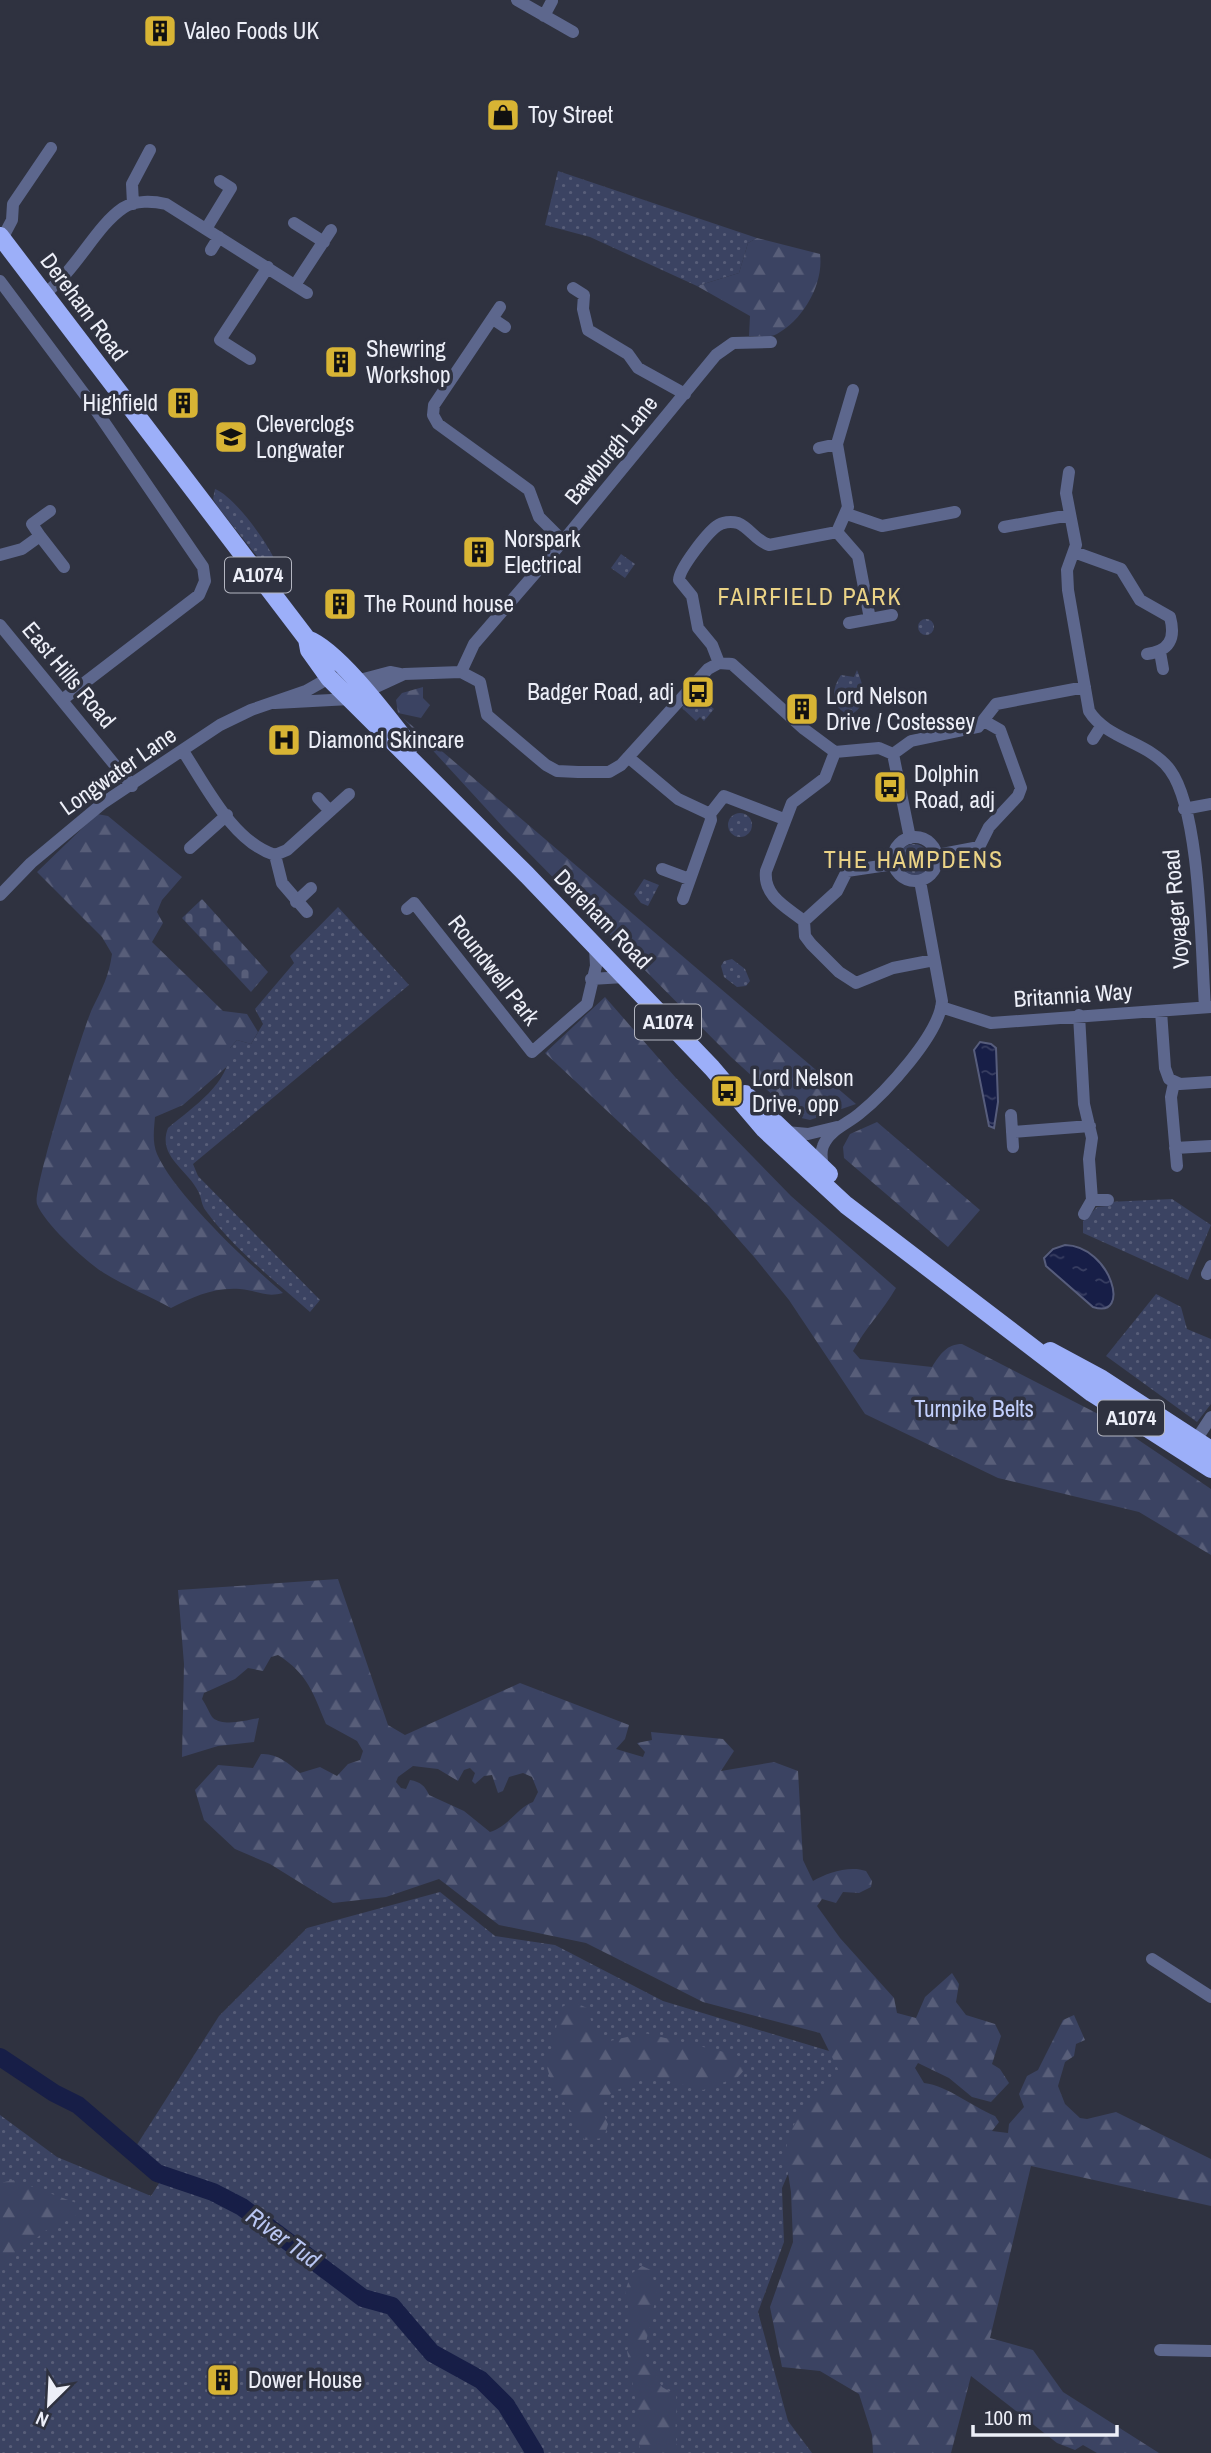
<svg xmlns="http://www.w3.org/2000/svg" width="1211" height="2453" font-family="'Archivo Narrow',sans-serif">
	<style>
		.grass { fill: url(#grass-dots) }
		.forest { fill: url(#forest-firs); fill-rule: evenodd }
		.cemetery { fill: url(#cemetery-stones) }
		.water { fill: url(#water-ripples); stroke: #575d7c; stroke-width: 2 }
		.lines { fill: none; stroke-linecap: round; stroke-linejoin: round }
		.river { stroke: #171e47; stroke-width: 18 }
		.minor { stroke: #5d678d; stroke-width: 12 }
		.highway { stroke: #9caff9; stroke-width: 18 }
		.labels { text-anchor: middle; stroke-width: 7; stroke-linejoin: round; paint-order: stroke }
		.shield { fill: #2f3240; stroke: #b4b6c1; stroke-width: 2 }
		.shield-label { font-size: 21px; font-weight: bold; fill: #edeff8 }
		.poi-label { font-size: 23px; fill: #edeff8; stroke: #2f3240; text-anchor: start }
		.street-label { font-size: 23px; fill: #edeff8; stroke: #2f3240 }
		.park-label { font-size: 23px; fill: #c2cffc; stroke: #2f3240 }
		.neighbourhood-label { font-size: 24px; letter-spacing: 2px; fill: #ebd386; stroke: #2f3240 }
		.water-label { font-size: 24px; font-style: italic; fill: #b9c6f2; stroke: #2f3240 }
	</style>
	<defs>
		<pattern id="grass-dots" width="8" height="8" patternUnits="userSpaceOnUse" patternTransform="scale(1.75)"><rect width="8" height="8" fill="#3b4362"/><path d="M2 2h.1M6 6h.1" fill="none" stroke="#585e79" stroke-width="1.8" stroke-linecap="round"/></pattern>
		<pattern id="forest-firs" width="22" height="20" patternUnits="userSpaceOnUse" patternTransform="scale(1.75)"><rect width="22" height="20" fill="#3b4362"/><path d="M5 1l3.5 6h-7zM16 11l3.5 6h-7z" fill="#585e79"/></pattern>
		<pattern id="cemetery-stones" width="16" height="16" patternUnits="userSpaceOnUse" patternTransform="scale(1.75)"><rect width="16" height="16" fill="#3b4362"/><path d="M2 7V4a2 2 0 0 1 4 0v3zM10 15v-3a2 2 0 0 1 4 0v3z" fill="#585e79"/></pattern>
		<pattern id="water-ripples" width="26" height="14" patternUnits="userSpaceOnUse" patternTransform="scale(1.75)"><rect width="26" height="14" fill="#171e47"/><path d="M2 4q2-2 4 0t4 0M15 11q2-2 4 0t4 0" fill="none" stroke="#393f62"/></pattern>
	</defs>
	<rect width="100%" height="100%" fill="#2f3240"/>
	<path class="grass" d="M558,171L757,238L748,243L739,273L697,286L590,237L545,225Z
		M215,489C234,496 269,544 276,563L273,570H268L218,507L213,499Z
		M621,554L635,564L625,578L611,568Z
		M918 627a8 8 0 1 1 16 0a8 8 0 1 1-16 0Z
		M857,670C864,686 869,706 850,715C831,708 830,691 841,675L854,677Z
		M695,693L714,709L704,721L700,717L696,721L682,708L684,705L689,708L695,701L692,697Z
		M728 825a12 12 0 1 1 24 0a12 12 0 1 1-24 0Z
		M898 860a16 16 0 1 1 32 0a16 16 0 1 1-32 0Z
		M644,879L659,885L648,906L641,903L634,894Z
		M338,907L409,985L193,1164L198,1176L320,1300L310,1312C275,1281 234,1249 206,1211C201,1205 202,1198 198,1191C187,1169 157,1156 168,1128C193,1107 231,1083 230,1048L237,1040L251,1044L263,1024L255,1009L294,963L290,956Z
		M732,959L745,969L750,981L746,986L737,987L724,977L721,966L724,961Z
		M1172,1199L1211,1225L1188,1280L1083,1233V1221L1097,1207L1106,1206L1108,1202Z
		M1156,1294L1181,1307L1187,1329L1211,1339V1404L1197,1422L1106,1356Z
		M440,1892L495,1936L555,1945L663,2001L859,2060L794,2160L782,2188L784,2242L758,2312L788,2421L812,2453H0V2115L57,2157L151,2196L166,2172L133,2151L219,2016L307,1928Z"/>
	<path class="forest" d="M757,238L820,254C824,284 803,320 777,334C770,338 757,336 749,336L750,316L697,286L739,273L748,243Z
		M423,687V698L430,705L421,718L398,713L396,700L402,693Z
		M403,718L856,1104L810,1120L797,1117L731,1057L504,828Z
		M97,814L108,816L182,877L162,900L157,912L163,923L152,942L223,1011L247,1014L258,1032L251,1044L237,1040L230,1048L231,1063L183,1105L155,1117C154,1129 152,1142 157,1154C175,1195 248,1263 283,1293C265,1298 256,1290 240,1289C214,1287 193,1297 171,1308C149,1296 125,1286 104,1273C86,1262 44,1223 37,1204C32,1191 83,1029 92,1009C102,989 109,976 112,954L102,937L37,872Z
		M605,997L676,1078L791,1196L896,1288C883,1311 865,1328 853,1351L860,1359L932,1367C940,1354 947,1344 962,1344L1106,1418L1211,1489V1555L1139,1512L998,1478L865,1414L789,1300L755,1258L709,1206L545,1053Z
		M877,1122L980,1210L948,1247L844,1158L843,1147L850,1134Z
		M338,1579L388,1725L405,1735L520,1683L629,1725L625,1739L616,1749L643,1757L645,1752L637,1743L652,1740L651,1732L723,1739L734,1751L721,1771L774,1762L798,1771L803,1860L813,1881C826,1873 850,1865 866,1871L872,1881L871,1887L859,1893L843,1892L836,1903L822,1899L817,1906L840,1938L894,1998L897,2013L916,2018L925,1997L952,1973L959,1984L956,2002L966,2015L995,2024L1001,2036L992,2064L1000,2069L1009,2083L991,2102L972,2097L949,2078L918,2063L915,2068L924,2083C948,2086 971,2106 995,2116L999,2122L992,2131L1008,2133L1009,2124L1024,2107L1019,2094L1027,2076L1038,2070L1063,2020L1074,2015L1085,2040L1076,2044L1074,2056L1065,2062L1058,2086L1065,2104L1080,2118L1087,2119L1116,2112L1211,2159V2206L1031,2166L990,2338L1033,2350L1063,2392L1159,2453H1097L1083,2445L1075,2450L1057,2443L971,2376L951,2453H873L872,2435L859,2394L820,2371L782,2367L770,2307L793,2242L791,2192L785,2154L789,2135L804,2104L840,2073L820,2033L703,2002L586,1943L499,1925L439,1879L386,1897L333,1903L270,1864L235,1849L204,1820L195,1790L218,1765L253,1768L261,1754C277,1753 288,1763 300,1773L320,1767L337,1776L348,1764L360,1760L363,1751L357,1741L326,1724C313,1693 308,1674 278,1655L271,1657L263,1671L248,1668L235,1679L204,1693L202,1699C206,1704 210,1715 213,1718C224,1727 247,1720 259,1718L254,1742L218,1746L182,1757L184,1664L178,1590ZM413,1766L438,1769L458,1781L464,1770L470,1768L475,1773L472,1781L475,1784L484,1776L492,1775L498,1793L503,1791L509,1777L523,1773L532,1777L538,1792L533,1802C517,1808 509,1826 490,1832L464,1811L429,1795C425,1786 421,1782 410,1780L406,1789L401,1788L396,1782L398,1777Z
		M572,2001L587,2008L595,2033L610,2041L644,2033L737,2055L747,2067L738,2077L703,2090L652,2076L612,2092L601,2107L608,2124L604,2138L584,2140L574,2115L553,2088L545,2060L553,2049L559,2009Z
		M14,2180L79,2204L75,2217L45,2231L0,2269V2183Z
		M642,2266L651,2270L657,2293L644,2351L662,2387L676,2395C678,2418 672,2430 679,2453H640L636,2403L627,2351L632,2337V2323L625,2292L631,2274Z"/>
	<path class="cemetery" d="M202,899L268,972L251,992L182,918Z"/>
	<path class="water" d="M980,1042L991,1044L996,1048L998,1102L994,1128L989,1126L974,1050Z
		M1065,1245C1111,1246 1132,1320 1093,1307L1046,1266L1044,1258L1053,1249Z"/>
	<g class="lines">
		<path class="river" d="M0,2057L54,2093L78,2105L157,2173L213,2192L242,2207L363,2298L392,2306L432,2353L481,2380L506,2405L535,2453"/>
		<path class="minor" d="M517,0L573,32
			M544,16L552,1
			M133,204L132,184L150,150
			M294,223L324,242
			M206,229L231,188L220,181
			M2,239L12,220L13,204L51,148
			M211,250L219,237
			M0,281L91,403L203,567L205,581L199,595L62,700
			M295,285L331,230
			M573,288L584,295L583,309L588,330L628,354L638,368L685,394
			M44,294C77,270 95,227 123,208C135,200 153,201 166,204L307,293
			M500,307L434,405L433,415L438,424L529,490L539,517L563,541
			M493,319L505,327
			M250,359L220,340L268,267
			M819,448L837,444
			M1069,472L1066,493L1076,545L1067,570L1068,590L1089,711C1107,740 1150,742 1170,770C1201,812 1201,952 1205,1007
			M847,514L882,526L955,512
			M1004,527L1070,515
			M837,532L858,556L870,619
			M40,536L32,524L50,511
			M1074,552L1121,569L1140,600L1170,617C1176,639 1169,651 1147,654
			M0,555L22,549L40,536L64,567
			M849,623L892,615
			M0,625L132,786
			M1160,652L1163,669
			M719,663L712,645L698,628L692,596L679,580C679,569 707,533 717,526C722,522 731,521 738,523C750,528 756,541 769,545L837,532L848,507L837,444L853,390
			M461,672L474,644L563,541L716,355L733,343L771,342
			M275,703L350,699L404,674L461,672L480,682L487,715L546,765L557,771L578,772H609L621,765L708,669L719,663L732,664L804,729L835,752L879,748L893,754L910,838
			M1093,739L1102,725
			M183,751C206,786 233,842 275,855L287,850L349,794
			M893,754L911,741L978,727L996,704L1085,687
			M628,757L678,799L710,814
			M318,798L329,810
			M1184,809L1211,804
			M893 859a22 22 0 1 1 44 0a22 22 0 1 1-44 0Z
			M190,848L227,815
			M275,855L282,883L307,912
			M937,855L979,847L989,827L1018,796L1021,788L1000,730L984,721
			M894,864L847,871L837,891L804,921L805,936L811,944L839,972L856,983L893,968L934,960
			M662,869L689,879
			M0,895L31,863L103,803L220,725L251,710L306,691L329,678L356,681L390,672L400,674
			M683,899L711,820L710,814L724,796L784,819
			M296,902L311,888
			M407,909L414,903L532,1052L587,1004L596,966L595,948
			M804,921C786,907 763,896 766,871L792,803L825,778L835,752
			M591,979L624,977
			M941,1007L991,1023L1211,1007
			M1161,1011L1165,1068L1169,1079L1180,1084L1211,1082
			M1079,1015L1084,1104L1092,1138L1089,1159L1092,1200L1084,1214
			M1174,1083L1171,1097L1177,1166
			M1011,1115L1013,1147
			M786,1132L808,1134L837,1127
			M1012,1132L1090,1126
			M1175,1148L1211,1146
			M823,1168C822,1161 820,1153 823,1146C829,1130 847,1124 859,1114C885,1093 940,1034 942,1001L920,881
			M1092,1200H1108
			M1207,1274L1211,1266
			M1196,1440L1211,1417
			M1152,1959L1211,1997
			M1160,2350L1211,2351"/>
		<path class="highway" d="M0,236L307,639L309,650L329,678L527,875L712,1068L764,1129L846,1205L1092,1393L1211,1469
			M307,639C337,649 389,719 410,746
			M745,1094L829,1174
			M1050,1351L1102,1379L1211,1450"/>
	</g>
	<defs>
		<symbol id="building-square" viewBox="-11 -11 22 22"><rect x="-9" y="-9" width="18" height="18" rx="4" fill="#d8b434" stroke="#2f3240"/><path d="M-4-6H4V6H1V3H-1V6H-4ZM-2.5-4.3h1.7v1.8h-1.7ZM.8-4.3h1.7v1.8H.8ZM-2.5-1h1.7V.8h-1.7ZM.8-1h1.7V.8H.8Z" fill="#111"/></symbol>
		<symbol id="shop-square" viewBox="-11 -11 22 22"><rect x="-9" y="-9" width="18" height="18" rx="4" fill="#d8b434" stroke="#2f3240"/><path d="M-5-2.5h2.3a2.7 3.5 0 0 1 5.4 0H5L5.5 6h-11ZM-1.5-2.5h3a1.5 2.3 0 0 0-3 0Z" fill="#111"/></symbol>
		<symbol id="school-square" viewBox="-11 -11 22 22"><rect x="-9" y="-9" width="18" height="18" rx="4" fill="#d8b434" stroke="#2f3240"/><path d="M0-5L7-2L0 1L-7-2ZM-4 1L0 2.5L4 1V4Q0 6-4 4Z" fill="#111"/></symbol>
		<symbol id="bus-square" viewBox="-11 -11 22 22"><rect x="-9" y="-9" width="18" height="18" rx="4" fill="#d8b434" stroke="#2f3240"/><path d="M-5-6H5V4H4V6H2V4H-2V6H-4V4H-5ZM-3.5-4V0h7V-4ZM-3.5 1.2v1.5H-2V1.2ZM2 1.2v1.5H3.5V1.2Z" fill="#111"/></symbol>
		<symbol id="hospital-square" viewBox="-11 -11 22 22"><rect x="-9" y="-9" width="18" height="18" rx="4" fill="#d8b434" stroke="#2f3240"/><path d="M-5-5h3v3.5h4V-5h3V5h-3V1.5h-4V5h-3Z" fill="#111"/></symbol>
	</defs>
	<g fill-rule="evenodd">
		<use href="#building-square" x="141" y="12" width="38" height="38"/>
		<use href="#shop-square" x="484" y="96" width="38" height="38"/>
		<use href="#building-square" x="322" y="343" width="38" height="38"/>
		<use href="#building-square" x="164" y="384" width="38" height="38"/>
		<use href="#school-square" x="212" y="418" width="38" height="38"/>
		<use href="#building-square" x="460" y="533" width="38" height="38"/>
		<use href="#building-square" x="321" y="585" width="38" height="38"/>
		<use href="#bus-square" x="679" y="673" width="38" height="38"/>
		<use href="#building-square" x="783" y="690" width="38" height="38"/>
		<use href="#hospital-square" x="265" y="721" width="38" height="38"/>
		<use href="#bus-square" x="871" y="768" width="38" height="38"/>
		<use href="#bus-square" x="708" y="1072" width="38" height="38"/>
		<use href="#building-square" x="204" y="2361" width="38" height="38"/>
	</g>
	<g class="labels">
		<g class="shield">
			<rect x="225" y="557.5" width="66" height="35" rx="5"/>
			<rect x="635" y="1004.5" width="66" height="35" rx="5"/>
			<rect x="1098" y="1400.5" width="66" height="35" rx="5"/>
		</g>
		<g class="shield-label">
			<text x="258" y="582">A1074</text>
			<text x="668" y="1029">A1074</text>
			<text x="1131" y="1425">A1074</text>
		</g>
		<g class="poi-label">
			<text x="184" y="39">Valeo Foods UK</text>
			<text x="528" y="123">Toy Street</text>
			<text x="366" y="357">Shewring<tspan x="366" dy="26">Workshop</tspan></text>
			<text x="158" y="411" text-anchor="end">Highfield</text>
			<text x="256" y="432">Cleverclogs<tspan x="256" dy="26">Longwater</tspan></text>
			<text x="504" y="547">Norspark<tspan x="504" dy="26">Electrical</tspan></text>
			<text x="364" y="612">The Round house</text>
			<text x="674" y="700" text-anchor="end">Badger Road, adj</text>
			<text x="826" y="704">Lord Nelson<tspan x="826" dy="26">Drive / Costessey</tspan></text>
			<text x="308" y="748">Diamond Skincare</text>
			<text x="914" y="782">Dolphin<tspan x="914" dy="26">Road, adj</tspan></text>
			<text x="752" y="1086">Lord Nelson<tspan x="752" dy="26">Drive, opp</tspan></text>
			<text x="248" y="2388">Dower House</text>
		</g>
		<g class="street-label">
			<text transform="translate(84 307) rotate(53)" y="8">Dereham Road</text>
			<text transform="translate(611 450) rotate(-51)" y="8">Bawburgh Lane</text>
			<text transform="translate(69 675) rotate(50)" y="8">East Hills Road</text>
			<text transform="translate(118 771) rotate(-35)" y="8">Longwater Lane</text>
			<text transform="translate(1176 909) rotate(-95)" y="8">Voyager Road</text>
			<text transform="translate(603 919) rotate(46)" y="8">Dereham Road</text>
			<text transform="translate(494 970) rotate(52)" y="8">Roundwell Park</text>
			<text transform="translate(1073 995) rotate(-4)" y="8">Britannia Way</text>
		</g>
		<g class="park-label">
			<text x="974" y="1417">Turnpike Belts</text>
		</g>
		<g class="neighbourhood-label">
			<text x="810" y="605">FAIRFIELD PARK</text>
			<text x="914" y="868">THE HAMPDENS</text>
		</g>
		<g class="water-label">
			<text transform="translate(283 2238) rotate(36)" y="8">River Tud</text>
		</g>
	</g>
	<g transform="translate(49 2404) rotate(204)" stroke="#2f3240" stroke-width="5" paint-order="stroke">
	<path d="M0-5L12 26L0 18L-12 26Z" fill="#edeff8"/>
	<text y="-10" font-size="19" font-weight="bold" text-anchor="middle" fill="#edeff8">N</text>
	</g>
	<path d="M973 2425v10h144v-10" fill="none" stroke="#edeff8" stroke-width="3.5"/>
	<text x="984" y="2425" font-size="21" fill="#edeff8" stroke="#2f3240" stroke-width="5" paint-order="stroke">100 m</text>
</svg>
